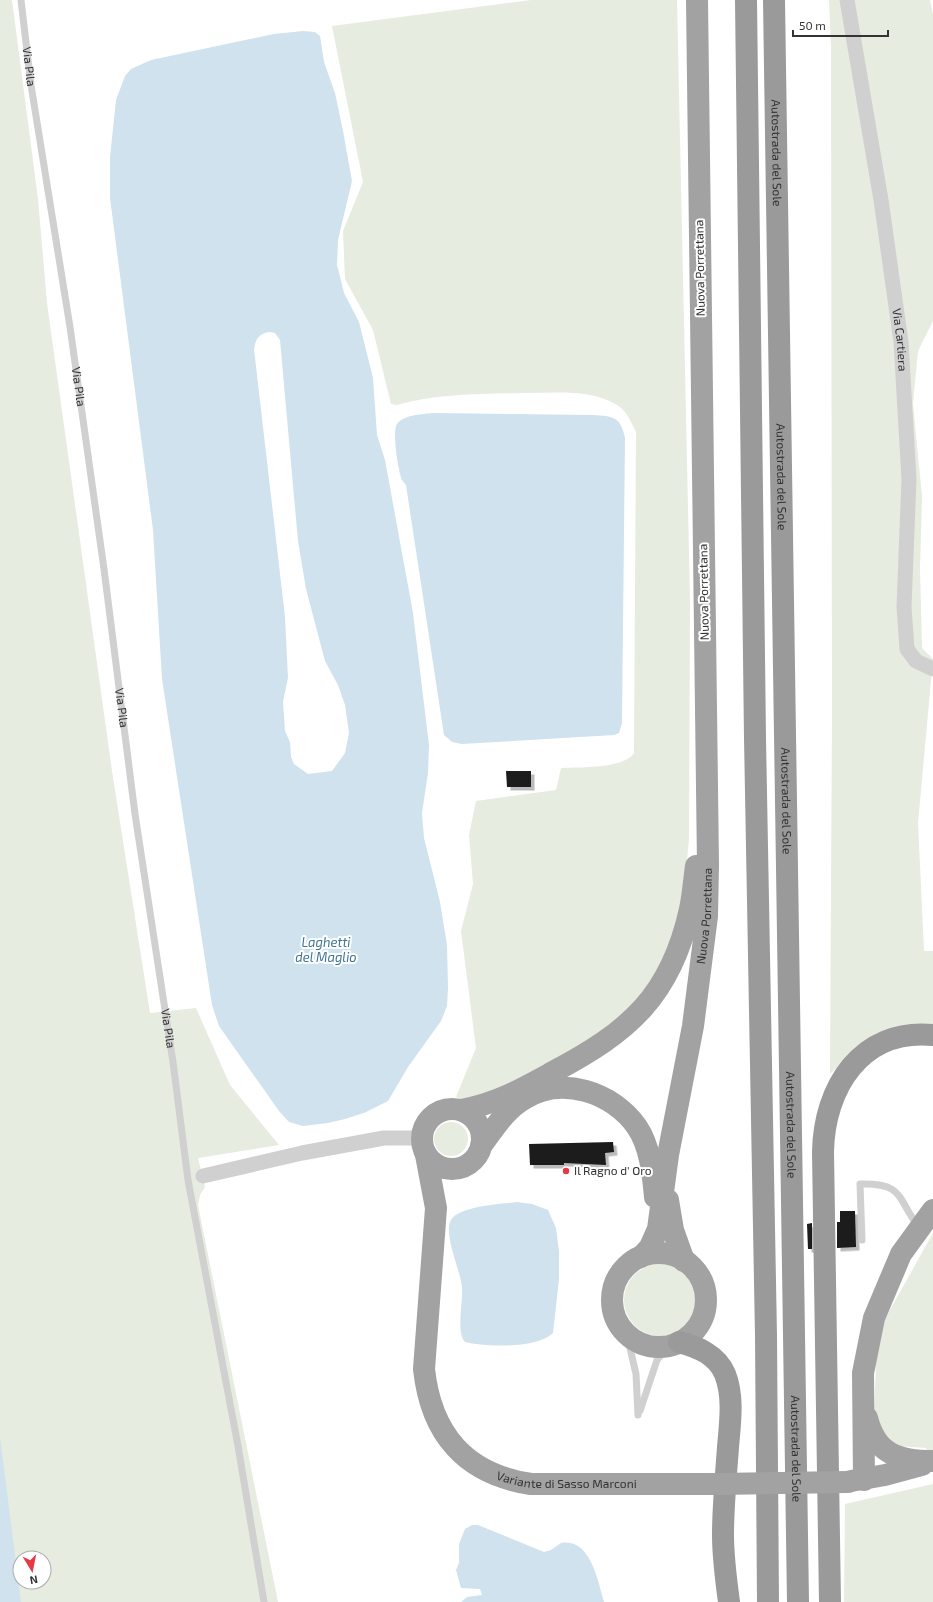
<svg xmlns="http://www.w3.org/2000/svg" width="933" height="1602" font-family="'Exo 2',sans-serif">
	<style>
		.green { fill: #e6ecdf; fill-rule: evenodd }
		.water { fill: #cfe2ee; fill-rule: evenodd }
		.building { fill: #1a1a1a; filter: url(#shadow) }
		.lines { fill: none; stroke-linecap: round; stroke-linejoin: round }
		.service { stroke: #d0d0d0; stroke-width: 7 }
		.minor { stroke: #d0d0d0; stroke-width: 15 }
		.trunk { stroke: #a2a2a2; stroke-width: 22 }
		.motorway { stroke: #9a9a9a; stroke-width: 22 }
		.trunk-bridge { stroke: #a2a2a2; stroke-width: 22 }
		.poi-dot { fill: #e63946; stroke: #fff; stroke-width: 1.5 }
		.labels { text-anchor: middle; stroke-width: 4; stroke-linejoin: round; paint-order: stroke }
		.street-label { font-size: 12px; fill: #333; stroke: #fff }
		.poi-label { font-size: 12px; fill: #333; stroke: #fff; text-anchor: start }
		.water-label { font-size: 13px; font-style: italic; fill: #3f7597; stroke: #fff }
	</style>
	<defs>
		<filter id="shadow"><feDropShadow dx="3.5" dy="3.5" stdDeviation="0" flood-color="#0004"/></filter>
	</defs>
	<rect width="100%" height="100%" fill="#fff"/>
	<path class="green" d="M0,0H12L38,199L47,303L112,771L150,1013L196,1008L230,1085L279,1145L198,1158L205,1187L200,1195L198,1205L278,1602H0ZM20,1558H44V1582H20Z
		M531,0H677L690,601L689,838L683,907L662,965L653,982L612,1027L494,1094L461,1099L456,1097L476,1048L461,931L473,884L469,835L476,801L556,790L561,768C579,767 624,769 634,753L636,432C631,422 627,411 617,405C590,389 557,393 527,393C483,394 439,393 397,405L391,404L373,330L345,279L343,231L363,182L332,26Z
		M829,0H930L933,15V321L918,351L913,404L922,496L920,569L922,648L933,659L918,823L924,951H933V1030L857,1048L830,1074L832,715L831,47Z
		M434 1139a17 17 0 1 1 34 0a17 17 0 1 1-34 0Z
		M933,1233V1469L926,1448L897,1446L874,1421L877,1333Z
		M624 1300a36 36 0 1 1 72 0a36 36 0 1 1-72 0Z
		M933,1484V1602H844L845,1504Z"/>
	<path class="water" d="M303,31L315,32L320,36L324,62L335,93L343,131L352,181L338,240L337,265L344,293L359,322L373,378L377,435L385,460L413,613L429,745L428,773L422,813L424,838L440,902L447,945L448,988L447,1006L441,1021L408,1067L388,1101L364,1113L345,1119L328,1123L303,1126L289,1122L279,1111L219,1026L212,1005L162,679L153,530L110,198V157L116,100L125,76L131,69L151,60L274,34ZM269,332L275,333L280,340L298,541L306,589L325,661L338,685L345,705L349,733L345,753L332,771L308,774L294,764L291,757L290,742L285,731L283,702L288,678L285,617L254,349C256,338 259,334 269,332Z
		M433,413L593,415C613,416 621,417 625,438L622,723L619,733L614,735L462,744L452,742L444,735L406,485C404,482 401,480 401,477C398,468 392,431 397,424C403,415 423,414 433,413Z
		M517,1202L532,1204L548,1210L556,1228L559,1251V1279L553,1333C536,1349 486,1347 465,1342C456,1333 463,1302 462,1288C461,1271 443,1235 451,1220C459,1206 502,1204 517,1202Z
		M0,1437L21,1602H0Z
		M472,1525H478L544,1552L551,1550L561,1543C591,1538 598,1582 604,1602H461L467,1597L482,1595L480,1589L461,1588L456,1570L459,1563V1544L465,1529Z"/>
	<path class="building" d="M506,771H531V787H507Z
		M613,1142L614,1152L605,1153L606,1165L564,1163V1165H530L529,1144Z
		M840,1211H855L856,1247L837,1248V1222H840Z
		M812,1223V1249H808L807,1224Z"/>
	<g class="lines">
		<g class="service">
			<path id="s1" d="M21,0L31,85L70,327L104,569L135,814L173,1062L188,1180L238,1446L264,1602"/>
			<path d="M862,1240L860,1184C903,1183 896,1196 918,1226"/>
			<path d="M627,1335L636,1374L638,1415"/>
			<path d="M640,1411L657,1360L667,1347"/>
		</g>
		<g class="minor">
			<path id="s2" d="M847,0L881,200L901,342L909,479L904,607L907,649L916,661L933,669"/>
			<path d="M203,1176L302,1153L384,1138H421"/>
		</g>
		<g class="trunk">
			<circle cx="452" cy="1139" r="30"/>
			<path d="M461,1110C496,1104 522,1089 553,1072C629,1032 671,996 690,909C693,895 694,880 696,866"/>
			<path d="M481,1146C494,1129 505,1110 524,1099C561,1075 613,1092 637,1127C650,1146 653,1174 655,1197"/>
			<path id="s3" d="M426,1155L436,1208L424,1369C431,1434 465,1474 531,1484H718"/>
			<path d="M668,1200L673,1230L684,1261"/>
			<circle cx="659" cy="1300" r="47"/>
			<path id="s4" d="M641,1257L650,1247L658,1229L668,1155L693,1026L707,916L708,866L697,0"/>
			<path d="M867,1418C876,1454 898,1461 933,1461"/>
			<path d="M864,1480L863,1373L874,1318L901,1254L933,1210"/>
			<path d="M851,1481L885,1475L922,1465"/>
		</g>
		<g class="motorway">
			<path d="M746,0L755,738L766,1336L768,1602"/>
			<path id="s5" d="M774,0L798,1602"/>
			<path d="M679,1342C698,1347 717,1355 725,1374C734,1397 730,1423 728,1447C726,1476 723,1506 723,1535C723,1557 726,1580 729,1602"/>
			<path d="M830,1602L823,1152C824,1088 861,1028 933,1035"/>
		</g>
		<path class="trunk-bridge" d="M718,1484L848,1482"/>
	</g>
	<circle class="poi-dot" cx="566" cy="1171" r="4"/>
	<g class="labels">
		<g class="street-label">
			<text dy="4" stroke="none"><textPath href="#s1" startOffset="67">Via Pila</textPath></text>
			<text dy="4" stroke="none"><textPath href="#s5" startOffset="153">Autostrada del Sole</textPath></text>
			<text transform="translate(700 268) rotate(-91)" y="4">Nuova Porrettana</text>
			<text dy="4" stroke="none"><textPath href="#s2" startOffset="344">Via Cartiera</textPath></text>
			<text dy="4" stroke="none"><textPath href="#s1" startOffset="391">Via Pila</textPath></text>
			<text dy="4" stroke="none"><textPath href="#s5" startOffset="477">Autostrada del Sole</textPath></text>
			<text transform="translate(704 592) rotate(-91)" y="4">Nuova Porrettana</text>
			<text dy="4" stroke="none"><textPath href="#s1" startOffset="715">Via Pila</textPath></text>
			<text dy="4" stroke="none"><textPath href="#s5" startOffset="801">Autostrada del Sole</textPath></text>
			<text dy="4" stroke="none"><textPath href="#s4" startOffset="350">Nuova Porrettana</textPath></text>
			<text dy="4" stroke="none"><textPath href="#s1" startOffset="1039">Via Pila</textPath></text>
			<text dy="4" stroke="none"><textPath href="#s5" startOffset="1125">Autostrada del Sole</textPath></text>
			<text dy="4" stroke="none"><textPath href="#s5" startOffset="1449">Autostrada del Sole</textPath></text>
			<text dy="4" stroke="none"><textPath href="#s3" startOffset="422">Variante di Sasso Marconi</textPath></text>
		</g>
		<g class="poi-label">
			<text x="574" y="1175">Il Ragno d' Oro</text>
		</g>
		<g class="water-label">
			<text x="326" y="947">Laghetti<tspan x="326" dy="15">del Maglio</tspan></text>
		</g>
	</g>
	<g transform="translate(32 1570) rotate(170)"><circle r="19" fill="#ffffff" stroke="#adadad"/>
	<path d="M0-3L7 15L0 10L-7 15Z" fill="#e63946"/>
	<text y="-6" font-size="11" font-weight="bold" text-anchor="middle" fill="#333333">N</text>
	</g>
	<path d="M793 30v6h95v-6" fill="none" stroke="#333333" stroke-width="2"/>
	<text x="799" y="30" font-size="12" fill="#333333" stroke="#ffffff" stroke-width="3" paint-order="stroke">50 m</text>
</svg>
